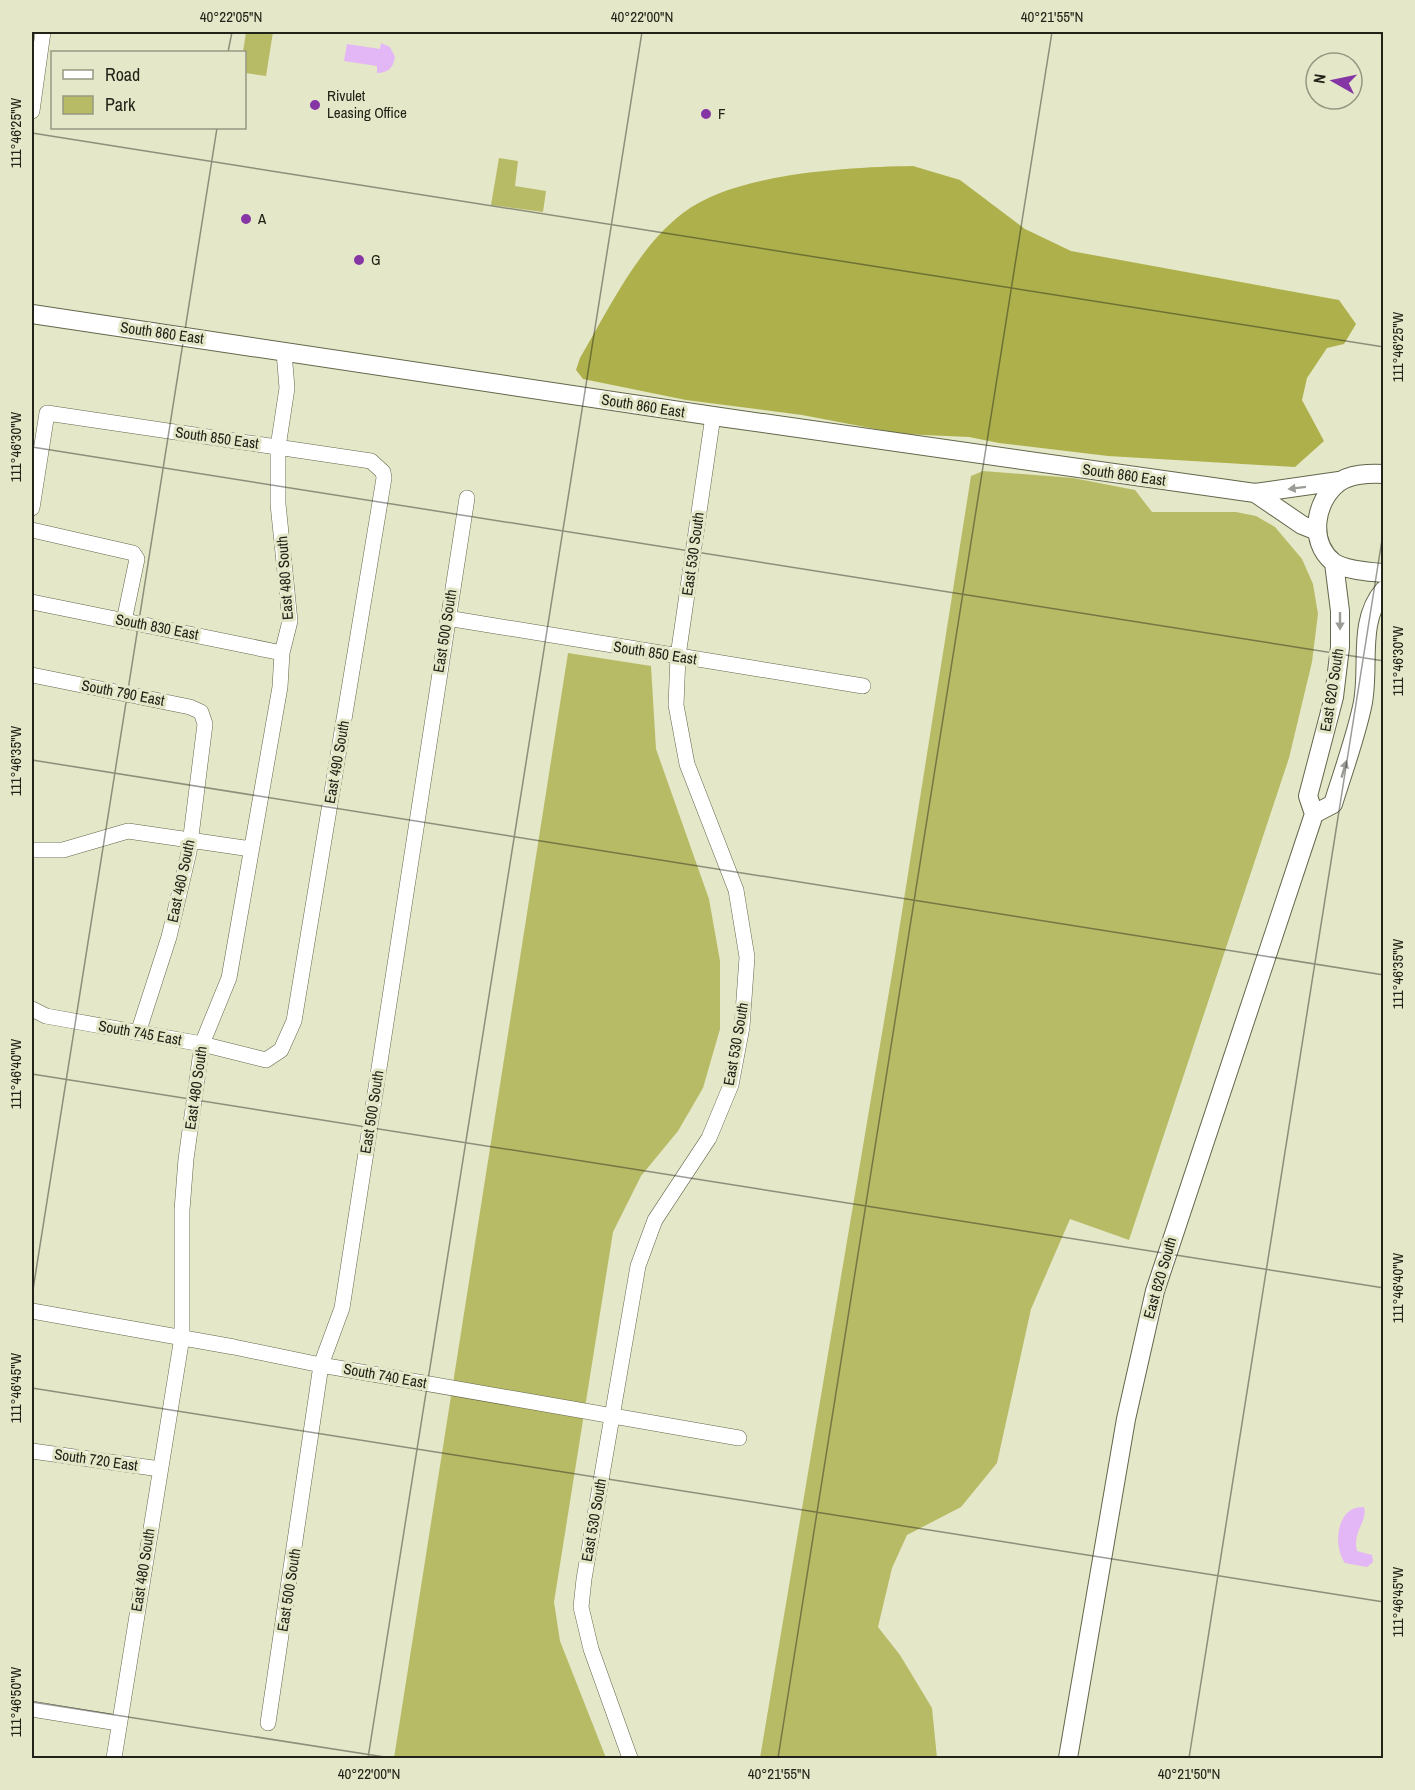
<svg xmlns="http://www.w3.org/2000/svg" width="1415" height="1790" font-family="'Archivo Narrow',sans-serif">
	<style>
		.green { fill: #b8bb66 }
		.forest { fill: #aeb14b }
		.water { fill: #e3b6f6 }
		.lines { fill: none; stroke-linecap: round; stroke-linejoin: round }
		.minor-casing { stroke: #64664b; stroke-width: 16 }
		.tertiary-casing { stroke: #64664b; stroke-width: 20 }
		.minor { stroke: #fff; stroke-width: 15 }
		.tertiary { stroke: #fff; stroke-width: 18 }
		.oneway { fill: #9c9c97 }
		.ticks { fill: none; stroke: #222318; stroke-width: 1.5; stroke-opacity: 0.45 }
		.poi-dot { fill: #8635a5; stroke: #e4e7c8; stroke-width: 2 }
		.labels { text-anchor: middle; stroke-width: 6; stroke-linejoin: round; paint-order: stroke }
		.poi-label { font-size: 15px; fill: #222318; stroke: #e4e7c8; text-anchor: start }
		.street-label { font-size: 15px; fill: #222318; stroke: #e4e7c8 }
		.neatline { fill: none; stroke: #222318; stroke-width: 2 }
		.ticks-label { font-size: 15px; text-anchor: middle; fill: #222318 }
	</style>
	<rect width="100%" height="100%" fill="#e4e7c8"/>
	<path class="green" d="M246,32H273L266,76L245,73L243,52Z
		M499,158L518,161L515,186L546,191L543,212L491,205Z
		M983,471L1073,478L1135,490L1152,512H1236L1256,516L1275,527L1302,559L1313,584L1318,614L1312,662L1289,758L1129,1240L1070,1219L1031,1309L997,1463L961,1507L907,1535L892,1568L878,1627L900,1655L932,1708L937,1758H760L895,956L971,476Z
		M568,653L651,666L656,749L709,899L720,961V1029L703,1088L678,1131L641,1176L613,1232L554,1602L560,1641L606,1758H394Z"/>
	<path class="forest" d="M913,166L960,180L1025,229L1071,251L1339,300L1356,324L1344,344L1327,348L1307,378L1302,400L1324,441L1295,467L1108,456L999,443L969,437L902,434L802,415L686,400L583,379L576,370L580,358C609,309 637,248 683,213C734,173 849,167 913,166Z"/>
	<path class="water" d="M381,43L390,47L395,57C393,68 388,73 377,73V66L344,61L347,44L380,49Z
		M1364,1507C1368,1521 1352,1532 1357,1551L1372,1555L1373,1562L1367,1567L1345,1563C1332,1545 1337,1505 1364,1507Z"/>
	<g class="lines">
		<defs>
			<path id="minor" d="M32,111L43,32
				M32,508L47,413L371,461L383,472L384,478L294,1021L281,1050L266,1060L202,1044L46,1016L32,1009
				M32,530L133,553L137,559L124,621
				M32,602L282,653
				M447,618L863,686
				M32,675L190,707L201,712L205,724L189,852L169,937L138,1033
				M32,850H63L128,831L251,849
				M32,1311L234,1347L321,1365L739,1438
				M32,1451L160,1469
				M32,1709L118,1723
				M268,1723L321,1365L342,1308L467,498
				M114,1758L182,1337V1210L186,1159L202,1044L229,978L280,687L282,653L290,621L278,504V447L287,388L284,352
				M630,1758L591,1649L581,1607L584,1579L638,1266L655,1220L709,1138L731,1085L742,1027L747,957L736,890L687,764L676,705L678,656L713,416"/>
			<path id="tertiary" d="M32,314L713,416L1255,493L1339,481
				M1384,474C1370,473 1349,474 1338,483C1315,501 1308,541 1333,562C1344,570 1370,572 1384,573
				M1255,493L1302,525L1317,531
				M1314,814L1333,804C1343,772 1355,739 1362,707C1371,669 1356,622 1384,590
				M1068,1758L1126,1419L1155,1291L1314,814L1308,796L1334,697L1340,647V611L1334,563"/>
		</defs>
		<use href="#minor" class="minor-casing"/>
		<use href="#tertiary" class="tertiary-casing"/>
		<use href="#minor" class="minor"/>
		<use href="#tertiary" class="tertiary"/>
	</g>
	<defs><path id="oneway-solid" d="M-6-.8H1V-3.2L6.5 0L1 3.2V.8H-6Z" transform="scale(1.5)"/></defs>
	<g class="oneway">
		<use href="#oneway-solid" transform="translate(1297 488) rotate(173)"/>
		<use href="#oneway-solid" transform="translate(1340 621) rotate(90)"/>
		<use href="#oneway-solid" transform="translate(1344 769) rotate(-74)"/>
	</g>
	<path class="ticks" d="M1370,32L1384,34M228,52L232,32M32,133L1384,347M32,447L1384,661M32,760L1384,975M32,1074L1384,1288M32,1296L217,128M32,1388L1384,1602M32,1702L391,1758M368,1758L642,32M778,1758L1052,32M1189,1758L1384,527"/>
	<g class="poi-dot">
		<circle cx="315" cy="105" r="6"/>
		<circle cx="706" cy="114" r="6"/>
		<circle cx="246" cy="219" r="6"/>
		<circle cx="359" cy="260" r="6"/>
	</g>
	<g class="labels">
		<g class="poi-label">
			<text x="327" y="101">Rivulet<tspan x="327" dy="17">Leasing Office</tspan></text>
			<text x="718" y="119">F</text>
			<text x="258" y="224">A</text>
			<text x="371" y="265">G</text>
		</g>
		<g class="street-label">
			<text transform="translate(162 333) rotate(8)" y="5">South 860 East</text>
			<text transform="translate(643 406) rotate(9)" y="5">South 860 East</text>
			<text transform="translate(217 438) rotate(8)" y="5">South 850 East</text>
			<text transform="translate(1124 475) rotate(8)" y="5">South 860 East</text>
			<text transform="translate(693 554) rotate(-82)" y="5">East 530 South</text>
			<text transform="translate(285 578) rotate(-94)" y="5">East 480 South</text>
			<text transform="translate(157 627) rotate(11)" y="5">South 830 East</text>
			<text transform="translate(445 631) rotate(-81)" y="5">East 500 South</text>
			<text transform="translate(655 653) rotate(9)" y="5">South 850 East</text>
			<text transform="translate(1332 690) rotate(-81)" y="5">East 620 South</text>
			<text transform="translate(123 693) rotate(11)" y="5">South 790 East</text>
			<text transform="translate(337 762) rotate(-80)" y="5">East 490 South</text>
			<text transform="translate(181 881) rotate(-78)" y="5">East 460 South</text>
			<text transform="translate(140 1033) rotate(10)" y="5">South 745 East</text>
			<text transform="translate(736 1044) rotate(-80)" y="5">East 530 South</text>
			<text transform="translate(196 1088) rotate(-82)" y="5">East 480 South</text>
			<text transform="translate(372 1112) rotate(-81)" y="5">East 500 South</text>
			<text transform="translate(1160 1278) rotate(-74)" y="5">East 620 South</text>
			<text transform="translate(385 1376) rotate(10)" y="5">South 740 East</text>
			<text transform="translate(96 1460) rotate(8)" y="5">South 720 East</text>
			<text transform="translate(594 1520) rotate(-80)" y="5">East 530 South</text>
			<text transform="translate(143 1570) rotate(-81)" y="5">East 480 South</text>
			<text transform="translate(289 1590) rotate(-81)" y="5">East 500 South</text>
		</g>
	</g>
	<rect width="1415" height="1790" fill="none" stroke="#e4e7c8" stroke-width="66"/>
	<rect x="51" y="51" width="195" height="78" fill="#e4e7c8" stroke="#969982" stroke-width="1.5"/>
	<rect x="63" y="70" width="30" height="9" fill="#ffffff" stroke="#969982" stroke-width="1.5"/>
	<text x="105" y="81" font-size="18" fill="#222318">Road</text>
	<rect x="63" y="96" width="30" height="18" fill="#b8bb66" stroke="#969982" stroke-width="1.5"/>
	<text x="105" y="111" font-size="18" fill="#222318">Park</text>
	<g transform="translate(1334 81) rotate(279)"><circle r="28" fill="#e4e7c8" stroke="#969982" stroke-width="1.5"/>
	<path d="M0-4.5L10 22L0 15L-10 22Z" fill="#8635a5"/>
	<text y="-9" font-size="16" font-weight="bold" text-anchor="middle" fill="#222318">N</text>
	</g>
	<rect x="33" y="33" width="1349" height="1724" class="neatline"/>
	<g class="ticks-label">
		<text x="231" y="22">40°22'05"N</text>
		<text x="642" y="22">40°22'00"N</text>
		<text x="1052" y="22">40°21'55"N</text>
		<text transform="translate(16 133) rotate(-90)" y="5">111°46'25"W</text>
		<text transform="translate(1398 347) rotate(-90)" y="5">111°46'25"W</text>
		<text transform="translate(16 447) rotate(-90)" y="5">111°46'30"W</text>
		<text transform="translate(1398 661) rotate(-90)" y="5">111°46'30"W</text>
		<text transform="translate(16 761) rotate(-90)" y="5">111°46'35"W</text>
		<text transform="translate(1398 974) rotate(-90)" y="5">111°46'35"W</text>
		<text transform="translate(16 1074) rotate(-90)" y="5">111°46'40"W</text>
		<text transform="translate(1398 1288) rotate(-90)" y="5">111°46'40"W</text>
		<text transform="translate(16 1388) rotate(-90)" y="5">111°46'45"W</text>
		<text transform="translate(1398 1602) rotate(-90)" y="5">111°46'45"W</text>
		<text transform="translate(16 1702) rotate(-90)" y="5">111°46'50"W</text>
		<text x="369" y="1779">40°22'00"N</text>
		<text x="779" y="1779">40°21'55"N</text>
		<text x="1189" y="1779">40°21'50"N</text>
	</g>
</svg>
